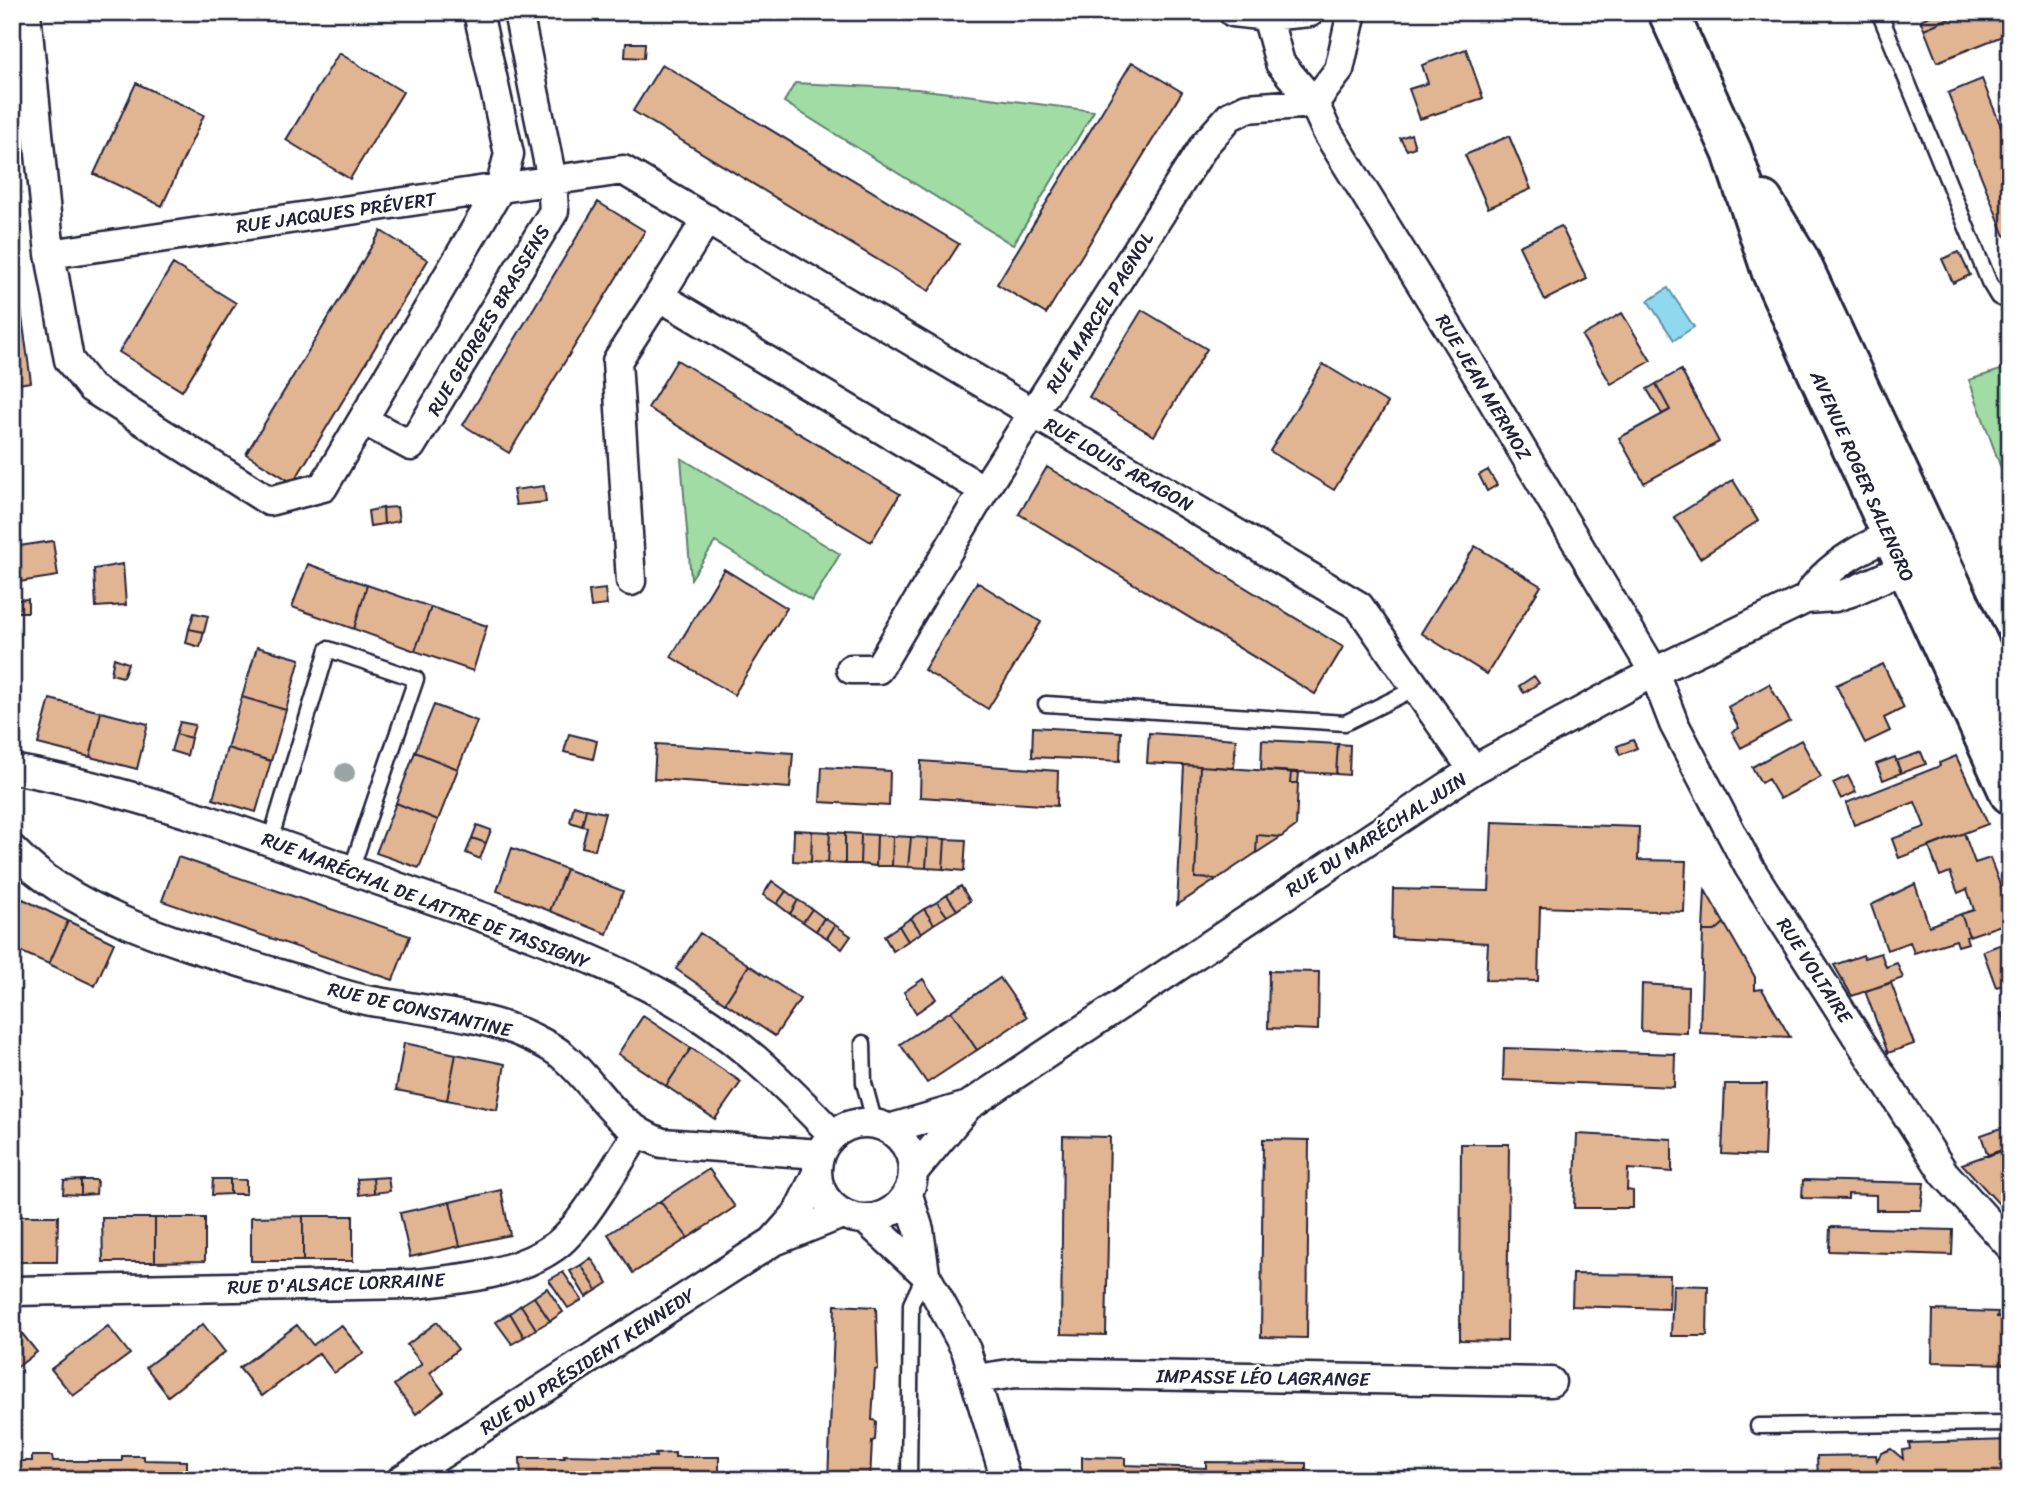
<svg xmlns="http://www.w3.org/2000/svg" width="2022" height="1492" font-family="Sriracha,sans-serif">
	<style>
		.green { fill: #a0dca4; stroke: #617f70; stroke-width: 2 }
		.water { fill: #8fd9f0; stroke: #6390a8; stroke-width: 2 }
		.building { fill: #e1b492; stroke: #22223b; stroke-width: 2 }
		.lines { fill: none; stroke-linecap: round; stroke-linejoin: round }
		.lane-casing { stroke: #22223b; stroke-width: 19 }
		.street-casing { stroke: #22223b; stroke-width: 33 }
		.secondary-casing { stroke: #22223b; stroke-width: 44 }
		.lane { stroke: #fff; stroke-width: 14 }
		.street { stroke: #fff; stroke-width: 28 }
		.secondary { stroke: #fff; stroke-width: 38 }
		.tree { fill: #9aa4a4 }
		.labels { text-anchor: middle; stroke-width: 5; stroke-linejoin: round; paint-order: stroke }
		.street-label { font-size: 19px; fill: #22223b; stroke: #fff }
	</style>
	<rect width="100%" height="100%" fill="#fff"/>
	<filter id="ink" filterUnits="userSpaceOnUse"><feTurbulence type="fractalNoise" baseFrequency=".0143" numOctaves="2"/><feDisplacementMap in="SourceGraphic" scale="14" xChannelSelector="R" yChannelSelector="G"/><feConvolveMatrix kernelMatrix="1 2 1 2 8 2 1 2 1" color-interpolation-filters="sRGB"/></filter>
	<g filter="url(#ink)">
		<path class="green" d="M795,83L917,89L1094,111L1013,245L784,102Z
			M2010,367V493L1969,380Z
			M681,458L840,554L812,601L715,542L691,579Z"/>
		<path class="water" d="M1668,288L1694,327L1674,340L1648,301Z"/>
		<path class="building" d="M1939,12H1964L1924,29L1920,20Z
			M1964,12H2010V33L1937,62L1924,29Z
			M626,43H645L644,58L625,57Z
			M1466,49L1483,98L1420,119L1409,89L1428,83L1422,65Z
			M339,53L403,92L350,179L286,140Z
			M1132,62L1182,92L1046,314L997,284Z
			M662,64L959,244L929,291L633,111Z
			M1982,79L2010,149V234L2005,236L1948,93Z
			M136,83L204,115L162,206L94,174Z
			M1411,134L1415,147L1407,150L1400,138Z
			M1509,136L1531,189L1488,208L1465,155Z
			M598,202L645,231L509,453L463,425Z
			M1561,226L1587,279L1545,300L1519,246Z
			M381,231L428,260L293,483L246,454Z
			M12,245L31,382L12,385Z
			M1959,252L1970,275L1953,283L1942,259Z
			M173,264L236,303L182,391L119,352Z
			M1142,310L1207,349L1154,436L1089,397Z
			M1622,313L1651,361L1611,384L1582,336Z
			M677,360L900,494L871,542L648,408Z
			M1323,364L1388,403L1334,490L1270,451Z
			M1681,370L1719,442L1644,483L1619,438L1670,410L1656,384Z
			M1656,384L1670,410L1662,414L1647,389Z
			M1047,467L1343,647L1315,694L1019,514Z
			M1488,470L1497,485L1487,491L1479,475Z
			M1733,480L1758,521L1700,558L1674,517Z
			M544,486L546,502L516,505L513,490Z
			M397,507L399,521L384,524L383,508Z
			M383,508L384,524L370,526L368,511Z
			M53,541L58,576L12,583V547Z
			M1475,546L1541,586L1487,674L1421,633Z
			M123,564L126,605L96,607L94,569Z
			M308,564L367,585L354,629L292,607Z
			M724,569L787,608L734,695L671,657Z
			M977,582L1041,622L988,709L924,670Z
			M367,585L431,607L415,651L354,629Z
			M605,589L607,605L591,607L589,591Z
			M28,599V612H14V600Z
			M431,607L487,626L473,671L415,651Z
			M194,613L208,616L204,632L189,629Z
			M189,629L204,632L200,647L186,643Z
			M257,647L300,659L286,710L242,697Z
			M114,658L128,663L123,677L111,674Z
			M1883,664L1904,708L1884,718L1890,731L1865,743L1836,685Z
			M1534,676L1539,683L1524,693L1519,686Z
			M1769,684L1790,721L1741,748L1732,732L1739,728L1728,707Z
			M242,697L286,710L271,761L227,748Z
			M50,699L101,712L90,757L38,744Z
			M434,705L477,721L458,769L415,752Z
			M101,712L148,724L137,769L90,757Z
			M180,722L195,725L191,738L176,734Z
			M1033,727L1121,732L1120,761L1032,757Z
			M1149,733L1236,739L1234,768L1147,763Z
			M176,734L191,738L187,756L171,751Z
			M569,734L597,741L593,759L564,752Z
			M1262,740L1338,744L1336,774L1261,770Z
			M1633,740L1637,748L1620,755L1617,746Z
			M1801,740L1821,777L1780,799L1768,779L1761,783L1752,767Z
			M656,744L793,753L790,788L654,779Z
			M1338,744L1350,745L1349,775L1336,774Z
			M227,748L271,761L256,812L213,799Z
			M415,752L458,769L438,820L396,803Z
			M1921,752L1926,764L1901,773L1896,761Z
			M1956,756L1988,824L1899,858L1892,839L1925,827L1915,802L1854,825L1846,803L1940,766L1939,763Z
			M1895,757L1901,773L1883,780L1876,764Z
			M921,761L1058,771L1057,806L920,797Z
			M1184,765L1200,766L1195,878L1217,879L1177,905Z
			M1200,766L1299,773H1291L1290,783H1298L1296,826L1281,837L1257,835L1256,853L1217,879L1195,878Z
			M822,767L890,771L889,806L820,802Z
			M1291,773H1299L1298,783H1290Z
			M1848,776L1856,792L1841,799L1833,783Z
			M396,803L438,820L419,868L376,853Z
			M574,805L586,809L582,826L570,822Z
			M586,809L605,813L595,850L582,847L587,827L582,826Z
			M1492,822L1639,827L1638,860L1686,861L1684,912L1540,907L1538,981L1486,980L1488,943L1392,938L1393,889L1489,891Z
			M477,825L491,830L486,843L472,838Z
			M794,830L812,831L811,862L793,861Z
			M812,831L830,832L828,863L811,862Z
			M830,832L845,833V864L828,863Z
			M845,833L861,834L860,864H845Z
			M1964,833L1975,863L1990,858L2010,912V922L1969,936L1961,914L1974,910L1967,889L1958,893L1950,872L1940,876L1929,847Z
			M861,834L877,835L876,866L860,864Z
			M877,835L893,836L892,866H876Z
			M1257,835L1281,837L1256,853Z
			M893,836L911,837L908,867L892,866Z
			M911,837L928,838L926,868L908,867Z
			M472,838L486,843L480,859L466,853Z
			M928,838L945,839L943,869L926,868Z
			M945,839L966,840L964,871L943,869Z
			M512,848L566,869L550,911L497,891Z
			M178,857L410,936L393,980L162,901Z
			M566,869L623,891L607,934L550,911Z
			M772,881L786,891L777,904L763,895Z
			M1915,884L1929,926L1961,914L1969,936L1966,937L1968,943L1958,946L1956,940L1914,953L1910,942L1887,950L1871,905Z
			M961,886L970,901L957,910L947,895Z
			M1705,890L1724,923L1715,931H1703Z
			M786,891L798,900L790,914L777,904Z
			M947,895L957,910L947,916L937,902Z
			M23,899L68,921L49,964L12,948V921Z
			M798,900L812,909L803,922L790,914Z
			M937,902L947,916L934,924L924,909Z
			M812,909L824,918L816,931L803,922Z
			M924,909L934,924L921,933L911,918Z
			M824,918L835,925L827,938L816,931Z
			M911,918L921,933L908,941L899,926Z
			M68,921L114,943L95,986L49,964Z
			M1724,923L1755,977V990L1762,989L1790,1037L1700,1033L1703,931H1715Z
			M835,925L851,936L842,949L827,938Z
			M899,926L908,941L893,951L884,936Z
			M700,933L749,965L725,1003L676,969Z
			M2010,941V983L1996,987L1983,951Z
			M1881,953L1886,967L1897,963L1903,978L1852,996L1834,965L1863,955L1864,958Z
			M749,965L800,999L775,1036L725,1003Z
			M1269,971L1319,972L1318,1030L1268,1028Z
			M1000,978L1027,1017L977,1050L951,1011Z
			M923,979L936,999L916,1013L904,992Z
			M1891,983L1914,1044L1888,1053L1865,991Z
			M1642,984L1688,987L1687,1033L1641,1031Z
			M951,1011L977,1050L927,1083L900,1044Z
			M2010,1011V1026L2006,1027L2001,1014Z
			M643,1016L691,1048L666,1086L618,1054Z
			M404,1043L456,1054L447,1100L396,1090Z
			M691,1048L741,1082L715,1119L666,1086Z
			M1504,1048L1675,1054L1674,1087L1503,1080Z
			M456,1054L505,1064L497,1110L447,1100Z
			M1725,1084H1767L1764,1156L1722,1154Z
			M2010,1125V1148L1988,1156L1981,1135Z
			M1577,1134L1672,1139V1172L1628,1169L1627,1190L1633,1191V1208H1574Z
			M1063,1136L1110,1137L1106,1335L1061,1334Z
			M1263,1139L1309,1140L1307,1338L1261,1337Z
			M1461,1144H1509L1507,1341L1460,1340Z
			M2007,1148H2010V1216L1962,1164Z
			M709,1169L735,1207L688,1238L660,1201Z
			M388,1177L390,1191L374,1193L373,1178Z
			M373,1178L374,1193L359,1195L357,1179Z
			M213,1179H230V1194L212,1195Z
			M230,1179L246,1180V1194H230Z
			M81,1180V1195L63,1194L64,1181Z
			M81,1180H97L96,1194L81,1195Z
			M1803,1180L1924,1183L1921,1210H1876V1195L1848,1194V1199L1802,1198Z
			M501,1190L510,1235L460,1246L450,1202Z
			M660,1201L688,1238L633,1273L608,1234Z
			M450,1202L460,1246L410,1257L400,1213Z
			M12,1216H58L57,1262H12Z
			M303,1216V1261H251V1217Z
			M303,1216H353V1261H303Z
			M102,1218H155V1262H103Z
			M155,1218H205V1261L155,1262Z
			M1830,1227L1953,1230L1952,1255L1829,1251Z
			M591,1258L608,1283L597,1290L581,1265Z
			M581,1265L597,1290L586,1297L570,1271Z
			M563,1272L582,1300L568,1308L549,1280Z
			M1573,1274L1670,1275L1669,1309L1572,1306Z
			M1673,1285L1708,1286L1707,1336H1671Z
			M547,1288L563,1312L550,1321L534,1297Z
			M534,1297L550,1321L536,1329L521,1305Z
			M521,1305L536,1329L524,1337L510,1313Z
			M835,1305L876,1307L878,1369L875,1370L872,1420L876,1421L875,1440L872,1441L870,1480H828Z
			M1933,1310L1998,1312L1997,1317L2010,1318V1364L1932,1362Z
			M510,1313L524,1337L512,1344L496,1322Z
			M437,1322L458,1349L430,1373L444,1392L416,1414L394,1385L422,1364L407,1345Z
			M203,1324L225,1352L168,1396L146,1367Z
			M297,1325L313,1345L341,1325L364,1353L334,1373L319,1353L262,1396L239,1368Z
			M16,1326L37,1352L12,1371V1328Z
			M108,1326L130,1354L73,1396L51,1369Z
			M2010,1440V1480H1818L1817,1456L1876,1455L1877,1461L1881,1453L1891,1449L1903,1459L1902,1450L1910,1449L1909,1443Z
			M675,1453V1457H719V1480H521L520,1458H565L564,1455L656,1457L655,1454Z
			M32,1456H52L53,1461H122V1456H144V1460L187,1461V1480H12V1461H32Z
			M1082,1457L1125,1458V1465L1206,1468V1462L1306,1463V1480H1082Z"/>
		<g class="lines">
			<defs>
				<path id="lane" d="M1879,12L1989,282L1998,297L2010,303
					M1046,704L1345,723L1416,688
					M270,841L328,649L416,679L351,870
					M863,1043L864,1083L875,1124
					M1758,1426L2010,1423
					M909,1480L911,1304L925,1274"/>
				<path id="street" d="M26,12L50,254L69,360L91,388L269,501L323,487L500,188L509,154L478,12
					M1233,12L1267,16L1310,12
					M1267,16L1280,63L1314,103L1327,132L1463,351L1654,672L1674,724L1749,867L1944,1173L2010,1246
					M1314,103L1339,70L1352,12
					M707,219L659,296L984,490
					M50,254L623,170L1359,606L1473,770
					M363,420L411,446L554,211L552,180L518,12
					M631,581L617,361L659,296
					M1806,599C1827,563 1869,544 1907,528
					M851,669H878L984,490L1205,144L1230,116L1247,108L1314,103
					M12,769C143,792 267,840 392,885C494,922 602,955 694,1013C747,1047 790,1090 833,1135
					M12,849C75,917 193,947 279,974C308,982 337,994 366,1000C413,1009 478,1014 522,1033C535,1039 553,1047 563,1056C601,1089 610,1123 662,1143L820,1154
					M817 1171a48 48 0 1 1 96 0a48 48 0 1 1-96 0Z
					M889,1129L968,1106
					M914,1171L968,1106L1473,770L1654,672L1806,599L1835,597L1851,592L1923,560
					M908,1195L919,1230L925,1274
					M866,1220L925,1274L966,1350L1006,1480
					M774,1240L797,1214L817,1173
					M12,1291L414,1284C461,1279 514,1275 554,1247C582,1228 617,1163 637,1134
					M976,1379L1016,1373L1551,1382
					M401,1480L772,1242L842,1214"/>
				<path id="secondary" d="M1668,12L1732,152L1772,273L2010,794
					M1763,201L1799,259L2010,711"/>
			</defs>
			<use href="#lane" class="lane-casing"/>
			<use href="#street" class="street-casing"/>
			<use href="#secondary" class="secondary-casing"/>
			<use href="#lane" class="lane"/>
			<use href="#street" class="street"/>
			<use href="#secondary" class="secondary"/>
		</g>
		<circle class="tree" cx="345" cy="773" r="10"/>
	</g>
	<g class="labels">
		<g class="street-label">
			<text transform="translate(336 212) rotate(-8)" y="7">RUE JACQUES PRÉVERT</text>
			<text transform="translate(1099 312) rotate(-58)" y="7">RUE MARCEL PAGNOL</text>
			<text transform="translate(488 320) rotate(-59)" y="7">RUE GEORGES BRASSENS</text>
			<text transform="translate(1484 387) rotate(59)" y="7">RUE JEAN MERMOZ</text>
			<text transform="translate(1119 464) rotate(30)" y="7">RUE LOUIS ARAGON</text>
			<text transform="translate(1863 476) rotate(66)" y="7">AVENUE ROGER SALENGRO</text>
			<text transform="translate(1376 834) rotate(-33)" y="7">RUE DU MARÉCHAL JUIN</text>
			<text transform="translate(426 900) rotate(21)" y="7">RUE MARÉCHAL DE LATTRE DE TASSIGNY</text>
			<text transform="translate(1815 970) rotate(57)" y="7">RUE VOLTAIRE</text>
			<text transform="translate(420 1009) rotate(13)" y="7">RUE DE CONSTANTINE</text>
			<text transform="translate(336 1283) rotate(-2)" y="7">RUE D'ALSACE LORRAINE</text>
			<text transform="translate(587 1361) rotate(-33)" y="7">RUE DU PRÉSIDENT KENNEDY</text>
			<text transform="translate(1263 1377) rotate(1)" y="7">IMPASSE LÉO LAGRANGE</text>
		</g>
	</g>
	<rect width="2022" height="1492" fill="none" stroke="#fff" stroke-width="42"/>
	<rect x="21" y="21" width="1980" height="1450" fill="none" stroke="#22223b" stroke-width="2.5" filter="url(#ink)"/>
</svg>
